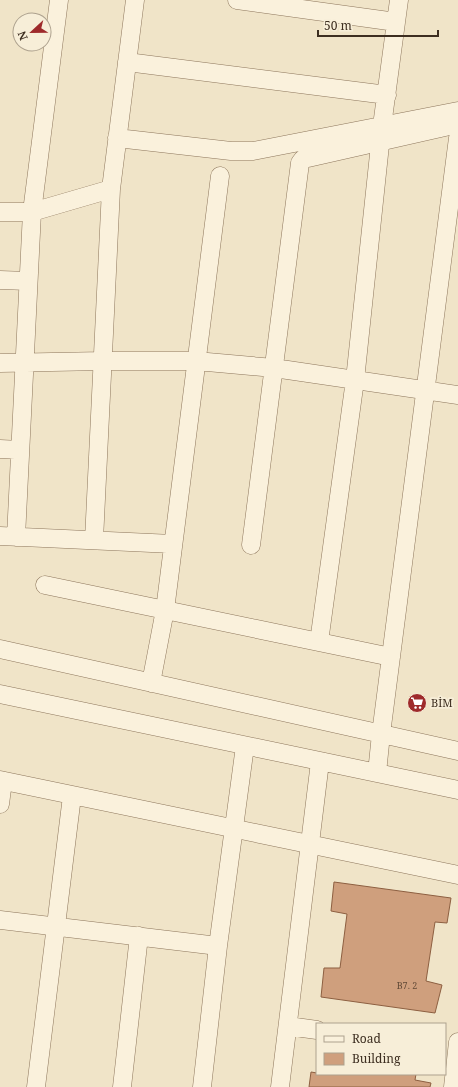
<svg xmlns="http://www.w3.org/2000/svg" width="458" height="1087" font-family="'Noto Serif',serif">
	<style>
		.building { fill: #cf9f7d; stroke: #8d5f41 }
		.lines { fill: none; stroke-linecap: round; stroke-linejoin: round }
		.minor-casing { stroke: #8d765c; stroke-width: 19 }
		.minor { stroke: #faf1dc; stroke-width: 18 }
		.labels { text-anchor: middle; stroke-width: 3.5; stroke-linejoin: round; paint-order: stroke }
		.number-label { font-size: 9px; fill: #624a37 }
		.poi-label { font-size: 11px; fill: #3d2e20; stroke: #f7eed8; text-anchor: start }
	</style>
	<rect width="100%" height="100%" fill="#f0e4c8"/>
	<path class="building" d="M334,882L451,898L447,923L435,922L426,981L442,985L435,1013L321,997L324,968H340L347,914L331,911Z
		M311,1072L317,1073V1074H416L415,1080L431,1083L430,1087H309Z"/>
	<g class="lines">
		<defs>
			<path id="minor" d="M237,0L396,22
				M127,62L387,95
				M117,138L231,151H253L458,111
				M0,212H32L111,189
				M0,280L28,281
				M0,363L103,361H196L274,368L458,395
				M0,449L20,450
				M0,536L173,544
				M16,537L32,212L59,0
				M94,540L111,189L135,0
				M251,545L300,163L303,159L308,158L458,124
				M45,585L391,657
				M319,642L355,380L382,126L399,0
				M0,649L458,751
				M151,683L165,610L220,176
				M0,694L458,790
				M377,773L381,734L458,138
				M0,780L458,875
				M0,804L3,781
				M0,920L218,946
				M288,1026L317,1030
				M36,1087L72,796
				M122,1087L139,936
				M202,1087L218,946L245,746
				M280,1087L320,762
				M453,1087L458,1042"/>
		</defs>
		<use href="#minor" class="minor-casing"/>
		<use href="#minor" class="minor"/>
	</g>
	<defs>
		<symbol id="supermarket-disc" viewBox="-11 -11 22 22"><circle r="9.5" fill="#9e2a2b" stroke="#f7eed8"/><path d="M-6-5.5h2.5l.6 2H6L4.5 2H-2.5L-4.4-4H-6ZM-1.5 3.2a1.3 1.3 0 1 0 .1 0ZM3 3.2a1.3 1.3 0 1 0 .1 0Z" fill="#fff"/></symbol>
	</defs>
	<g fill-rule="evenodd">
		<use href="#supermarket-disc" x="406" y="692" width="22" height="22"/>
	</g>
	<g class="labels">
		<g class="number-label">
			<text x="407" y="989">B7. 2</text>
		</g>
		<g class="poi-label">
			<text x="431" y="707">BİM</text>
		</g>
	</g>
	<rect x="316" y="1023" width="130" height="52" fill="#f7eed8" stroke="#ada18e"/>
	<rect x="324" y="1036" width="20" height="6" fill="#faf1dc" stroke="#ada18e"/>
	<text x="352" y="1043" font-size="12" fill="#3d2e20">Road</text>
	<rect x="324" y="1053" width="20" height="12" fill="#cf9f7d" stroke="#ada18e"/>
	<text x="352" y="1063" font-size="12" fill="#3d2e20">Building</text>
	<g transform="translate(32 32) rotate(248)"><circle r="19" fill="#f7eed8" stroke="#ada18e"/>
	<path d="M0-3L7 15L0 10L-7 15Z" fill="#9e2a2b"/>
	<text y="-6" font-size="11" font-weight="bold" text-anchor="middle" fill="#3d2e20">N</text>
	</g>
	<path d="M318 30v6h120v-6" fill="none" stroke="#3d2e20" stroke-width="2"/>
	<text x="324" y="30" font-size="12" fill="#3d2e20" stroke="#f7eed8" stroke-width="3" paint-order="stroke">50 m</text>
</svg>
